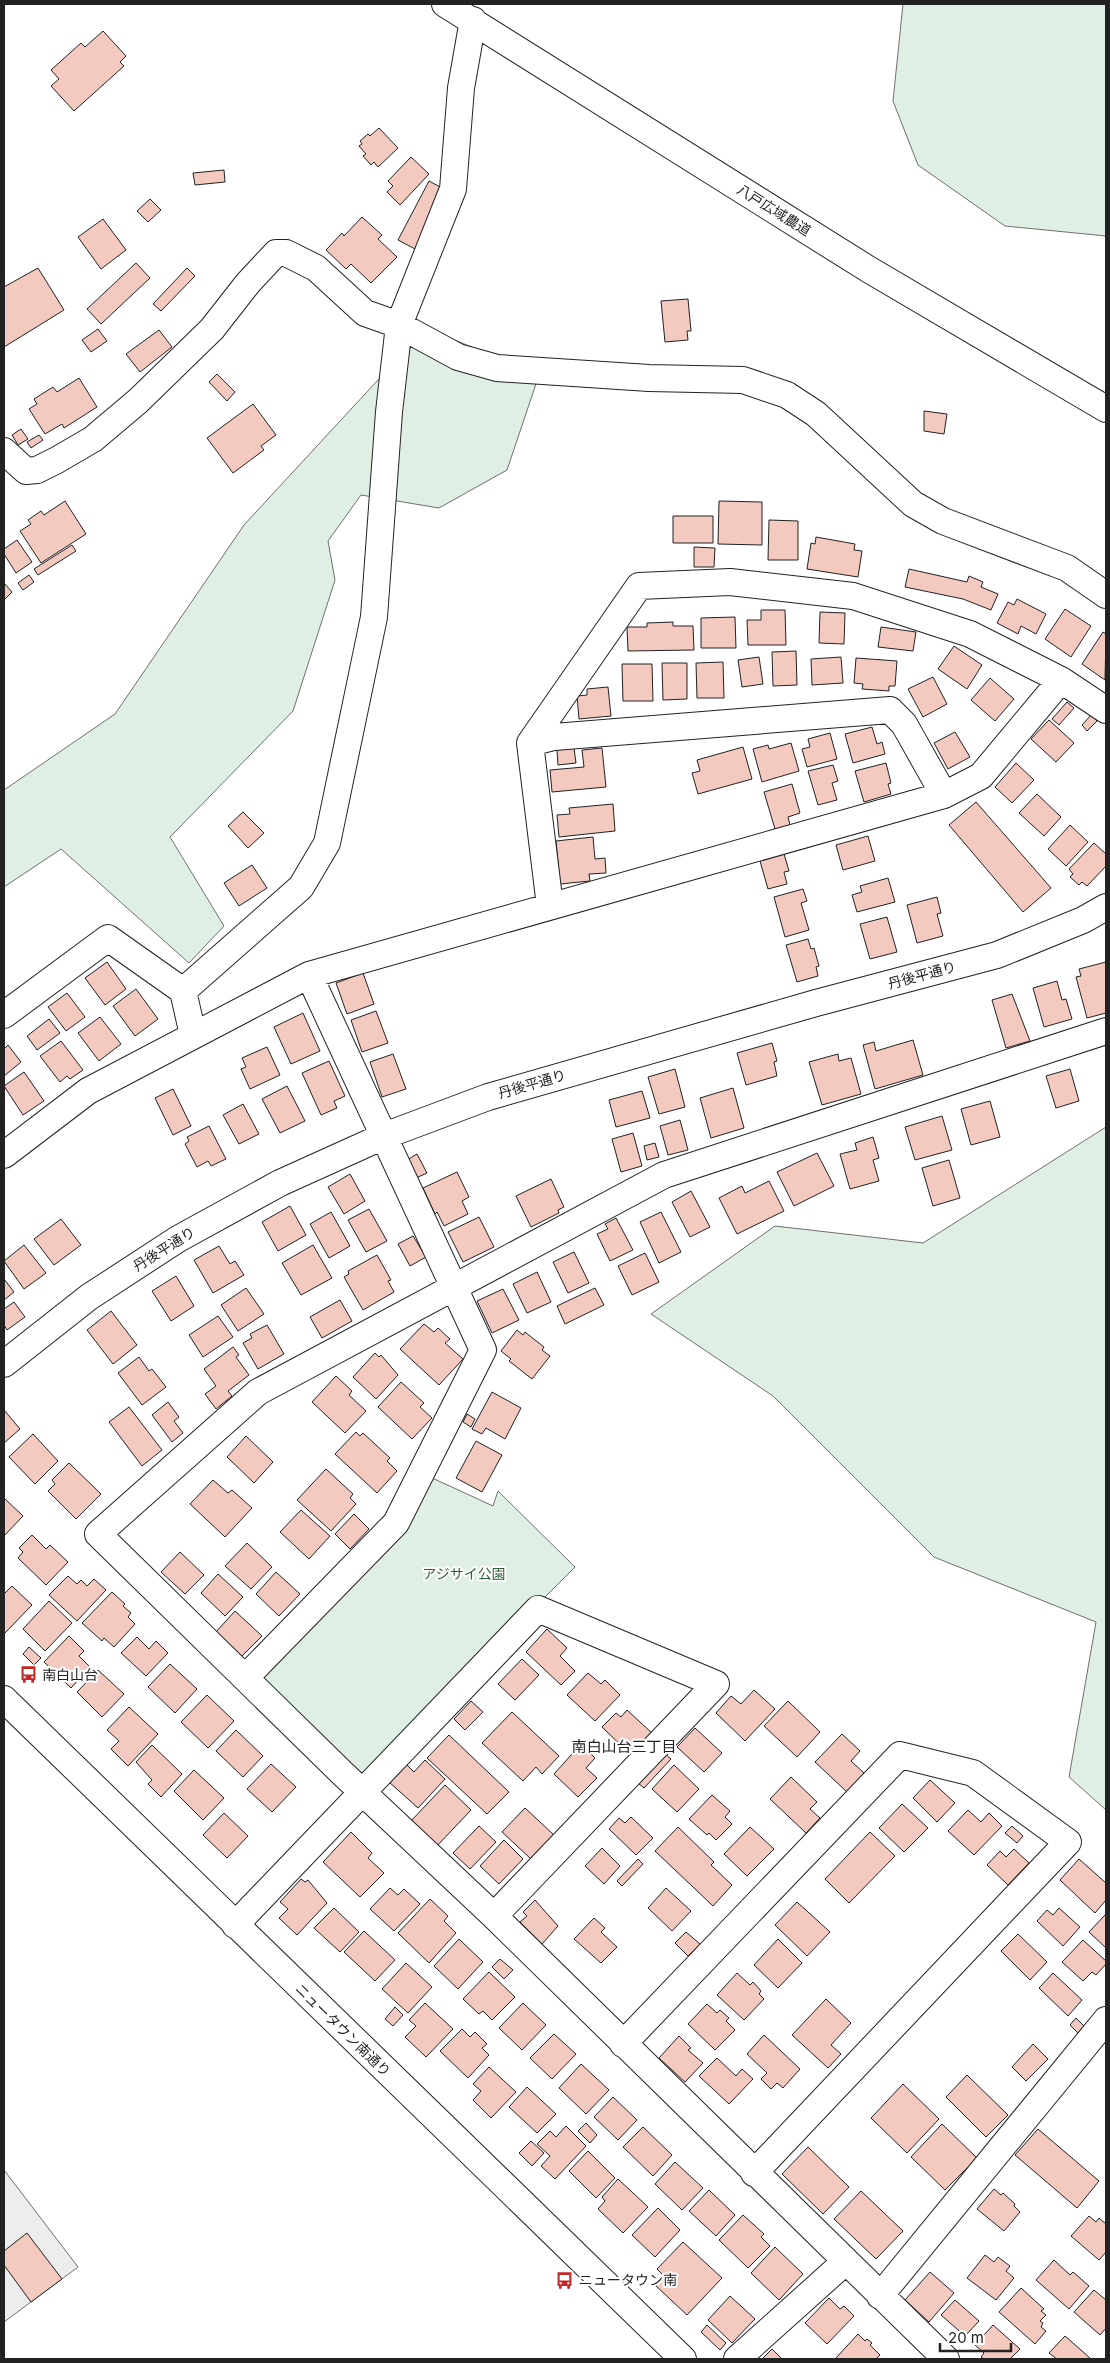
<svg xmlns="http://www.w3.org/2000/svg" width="1110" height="2363" font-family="Inter,'Noto Sans JP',sans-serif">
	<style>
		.green { fill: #e0efe3; stroke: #6f6f6f }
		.parking { fill: #ededed; stroke: #6f6f6f }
		.building { fill: #f3c9c0; stroke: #222 }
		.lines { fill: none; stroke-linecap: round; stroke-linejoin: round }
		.minor-casing { stroke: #222; stroke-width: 28 }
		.minor { stroke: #fff; stroke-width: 26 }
		.labels { text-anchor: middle; stroke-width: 4; stroke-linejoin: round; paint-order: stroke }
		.street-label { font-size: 14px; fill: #222; stroke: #fff }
		.park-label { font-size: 14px; fill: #2f5e38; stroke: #fff }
		.poi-label { font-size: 14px; fill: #222; stroke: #fff; text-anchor: start }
		.neighbourhood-label { font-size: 15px; fill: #222; stroke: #fff }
	</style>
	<rect width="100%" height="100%" fill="#fff"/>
	<path class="green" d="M903,4H1106V236L1005,226L918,165L893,101Z
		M426,328L539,375L507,470L439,508L361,495L328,541L335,580L293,711L170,837L224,926L189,963L61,849L4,887V790L115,714L244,525Z
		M1106,1127V1810L1069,1777L1096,1622L934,1557L773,1396L651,1314L775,1226L923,1243Z
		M430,1477L493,1506L498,1491L575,1567L361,1781L259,1683Z"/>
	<path class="parking" d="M4,2170L78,2267L4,2322Z"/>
	<path class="building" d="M103,31L126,56L120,62L124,66L74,111L51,86L59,79L51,70L81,43L85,47Z
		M379,128L398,148L378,167L374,162L371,165L363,156L366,154L359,146L362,144L360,141L368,134L370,136Z
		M411,157L429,174L400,205L387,192L393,186L388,181Z
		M224,170L225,182L195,185L193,173Z
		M429,181L446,190L415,249L398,240Z
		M150,199L161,210L148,222L137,211Z
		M362,217L382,235L378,239L397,257L371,283L351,264L346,269L326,250L342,233L344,236Z
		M103,219L126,250L101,269L78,237Z
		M136,263L150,278L101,324L87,309Z
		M38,268L64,310L4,347V287Z
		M187,268L195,276L161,311L153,304Z
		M688,299L691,331H687L688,340L665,342L661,301Z
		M98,329L107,341L91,352L82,340Z
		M159,330L172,347L140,372L126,354Z
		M217,374L235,392L227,401L209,382Z
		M79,378L97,407L64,428L62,424L45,434L29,409L37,404L34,399L53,387L57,392Z
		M253,404L276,435L261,446L264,450L233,473L207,438Z
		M924,411L947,414L944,434L924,431Z
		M21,429L28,439L18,445L12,435Z
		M39,435L43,440L31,448L27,442Z
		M65,501L86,534L41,563L20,531L31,524L28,520L41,511L44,515Z
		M719,501L762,502V545L718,544Z
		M673,516H713V543H673Z
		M769,520L798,521V560H768Z
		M816,537L855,544L854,550L862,551L858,577L807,569L811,543L815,544Z
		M17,540L32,562L16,573L4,554V549Z
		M72,545L76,551L38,575L34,569Z
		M694,547L715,548L714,567H694Z
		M909,569L967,582L969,576L983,582L981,587L998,594L991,610L963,599L905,587Z
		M29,575L34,582L23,590L18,583Z
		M4,583L12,592L4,600Z
		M1017,599L1046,614L1036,634L1021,626L1018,634L997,623L1008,602L1014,605Z
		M1065,609L1091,626L1071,657L1045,639Z
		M761,610H785L786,645H748L747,620H761Z
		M820,612L845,613L844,644L819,643Z
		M735,617L736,648H701V618Z
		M673,622V626H693L694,650L628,651L627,627H647V623Z
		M881,627L916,632L913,651L878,647Z
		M1103,632L1106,634L1105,680L1082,664Z
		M954,646L982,665L967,689L938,669Z
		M796,651L797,685L773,686L772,652Z
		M759,657L763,684L742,687L738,660Z
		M841,657L843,683L812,685L811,659Z
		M856,658L897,661L895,686H889V691L862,689L863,684L854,683Z
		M723,662L724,698H697L696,663Z
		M662,663H687V699L663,700Z
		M622,664H652L653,701H623Z
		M933,677L947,704L923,717L908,689Z
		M990,678L1014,699L995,721L971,700Z
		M608,687L611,716L579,719L577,696L587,695V689Z
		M1067,702L1074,708L1059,725L1052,719Z
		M1091,715L1097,721L1087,731L1082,725Z
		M1049,720L1074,743L1056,762L1031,739Z
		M872,727L877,744L882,742L885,754L853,763L845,734Z
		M955,732L970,757L948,769L934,743Z
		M830,733L837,759L807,767L802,749L810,747L808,739Z
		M791,743L799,771L762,782L753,749L768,745L769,749Z
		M743,747L752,779L698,794L692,773L700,771L697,760Z
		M574,748L576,763L558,765L557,750Z
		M602,748L606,787L552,792L550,770L584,767L582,750Z
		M886,763L891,783L888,784L891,794L864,802L855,771Z
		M1016,763L1034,780L1012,803L995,787Z
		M833,765L838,781L832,783L837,800L818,805L808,771Z
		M792,784L800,813L788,817L790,825L775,829L764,792Z
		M1037,794L1061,817L1044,836L1019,813Z
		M976,802L1051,888L1023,912L949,825Z
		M613,804L615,831L559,837L557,815L570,814L569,808Z
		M243,812L264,833L248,848L228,826Z
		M1070,825L1088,842L1066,866L1048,849Z
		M868,836L875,861L843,870L836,845Z
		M593,837L595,859L605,858L606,873L589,874L590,881L560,884L556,841Z
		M1094,843L1106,854V866L1087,886L1082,882L1079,885L1070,877L1073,874L1069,869Z
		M784,854L789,871L784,872L787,884L768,889L760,861Z
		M252,865L267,888L239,906L224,883Z
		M888,878L895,902L857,912L852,895L862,892L860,886Z
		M803,889L807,901L801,903L809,930L785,937L774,897Z
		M937,897L941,913L937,914L943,936L917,943L907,905Z
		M887,917L897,952L870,959L860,924Z
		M808,939L811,949L814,948L819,966L816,967L818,976L797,982L786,945Z
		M107,962L126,989L105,1005L85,978Z
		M1106,962V1013L1087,1018L1076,977L1081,976L1079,969Z
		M363,973L374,1004L347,1014L336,983Z
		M1057,981L1062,1000L1066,999L1072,1019L1044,1027L1033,988Z
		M136,989L158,1019L135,1036L113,1006Z
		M67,993L85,1017L66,1031L48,1007Z
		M1012,994L1030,1041L1006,1048L992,1000Z
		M376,1011L388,1043L362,1052L351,1020Z
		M303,1013L320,1051L291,1064L274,1027Z
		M100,1017L121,1044L99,1061L78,1033Z
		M49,1019L60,1033L37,1050L27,1036Z
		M913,1040L923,1075L875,1089L863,1045L874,1042L876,1051Z
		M61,1041L83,1070L70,1079L67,1076L60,1082L40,1056Z
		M772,1043L777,1061L774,1062L777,1076L746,1085L737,1053Z
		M8,1045L21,1062L4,1076V1049Z
		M267,1047L280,1075L250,1089L241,1069L246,1067L242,1058Z
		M393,1054L406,1089L382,1097L370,1062Z
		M838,1054L839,1061L851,1058L861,1094L822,1105L809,1062Z
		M329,1061L345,1096L334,1101L337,1108L321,1115L302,1073Z
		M675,1069L685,1107L659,1114L648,1077Z
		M1070,1069L1079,1101L1056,1108L1046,1076Z
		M24,1072L44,1101L23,1115L4,1086Z
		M287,1086L305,1121L280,1133L262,1099Z
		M733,1088L744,1128L711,1138L700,1098Z
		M173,1089L191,1126L173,1135L155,1098Z
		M642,1091L650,1118L616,1127L609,1100Z
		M990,1101L1000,1137L971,1145L961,1109Z
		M243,1104L259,1134L239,1144L223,1115Z
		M942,1116L952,1150L915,1160L905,1127Z
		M680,1120L688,1150L668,1155L660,1126Z
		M209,1126L226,1159L211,1166L208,1161L197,1167L185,1144L189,1141L187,1137Z
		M633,1133L642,1166L621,1172L612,1139Z
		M873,1137L879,1158L873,1160L879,1181L850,1189L840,1154L857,1150L855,1143Z
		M655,1143L659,1157L647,1160L644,1146Z
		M817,1153L834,1186L794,1206L777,1172Z
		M417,1154L427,1173L416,1178L407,1160Z
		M949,1160L960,1198L933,1206L922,1168Z
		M457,1172L469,1197L462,1201L468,1214L444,1226L437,1212L435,1214L423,1188Z
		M350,1174L365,1201L344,1214L328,1187Z
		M551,1179L564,1207L558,1210L559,1213L531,1227L516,1196Z
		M769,1181L784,1211L737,1234L719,1198L742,1186L745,1193Z
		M691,1191L710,1227L690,1237L672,1202Z
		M290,1206L306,1235L278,1251L262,1222Z
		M369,1209L387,1241L366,1252L348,1220Z
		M331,1212L350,1246L329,1258L310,1224Z
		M661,1212L681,1252L659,1263L640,1222Z
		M479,1217L494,1247L463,1262L448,1232Z
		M616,1218L633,1250L610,1261L597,1234L608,1229L605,1224Z
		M61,1219L81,1245L54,1265L34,1239Z
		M413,1236L426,1257L410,1266L398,1244Z
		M24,1245L46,1273L24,1289L4,1261Z
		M313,1245L332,1278L301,1295L282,1263Z
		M219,1246L230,1264L235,1261L244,1275L213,1293L194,1260Z
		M574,1252L589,1283L568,1293L553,1262Z
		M645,1253L659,1282L632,1295L618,1266Z
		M377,1255L391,1280L388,1281L394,1292L363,1310L344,1277L349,1274L348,1271Z
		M537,1272L551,1302L527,1313L513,1284Z
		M176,1276L194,1306L171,1321L152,1291Z
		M4,1279L14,1292L4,1300Z
		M246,1288L264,1314L238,1331L221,1305Z
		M595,1288L604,1305L565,1324L557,1306Z
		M503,1289L519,1320L492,1333L477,1301Z
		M340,1300L352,1321L322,1338L310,1317Z
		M14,1302L25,1317L7,1330L4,1325V1309Z
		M111,1311L137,1345L113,1364L87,1330Z
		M218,1316L233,1337L203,1357L189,1335Z
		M424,1324L434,1332L438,1328L450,1339L445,1343L463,1359L439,1385L400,1349Z
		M267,1325L284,1354L258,1369L243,1343L252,1338L250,1334Z
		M517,1330L523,1335L525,1332L544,1347L542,1350L550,1356L532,1379L509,1361L511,1359L501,1351Z
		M233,1347L239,1355L236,1357L249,1375L228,1391L232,1396L216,1409L205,1394L216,1386L204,1369Z
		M375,1353L379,1357L381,1355L398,1375L376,1399L353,1377Z
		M139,1357L149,1371L152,1369L166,1387L142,1405L118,1373Z
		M336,1376L352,1391L349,1395L366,1411L345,1433L312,1402Z
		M401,1382L424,1403L420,1407L432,1418L412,1439L378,1407Z
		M492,1392L521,1408L505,1439L486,1428L482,1434L472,1429Z
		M168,1402L179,1417L174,1421L183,1433L172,1442L152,1415Z
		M129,1407L162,1450L142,1466L109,1422Z
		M4,1410L20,1429L4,1443Z
		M467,1414L475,1419L471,1427L463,1422Z
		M356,1432L360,1436L363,1433L390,1458L387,1461L397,1471L377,1493L335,1454Z
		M33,1434L58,1461L35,1484L9,1457Z
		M246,1436L273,1462L254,1483L227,1457Z
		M476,1441L502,1455L482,1492L456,1478Z
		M69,1463L101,1494L76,1519L48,1491L55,1484L52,1480Z
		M326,1469L353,1494L350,1498L356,1504L331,1531L297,1500Z
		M213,1480L228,1493L232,1490L252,1508L225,1537L190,1504Z
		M4,1498L23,1516L4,1536Z
		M301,1510L330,1536L309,1559L280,1532Z
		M354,1514L369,1529L350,1549L335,1534Z
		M32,1535L46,1549L50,1545L68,1562L46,1585L18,1558L23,1552L19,1548Z
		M247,1543L272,1567L251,1589L225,1566Z
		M180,1552L204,1575L185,1594L161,1572Z
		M276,1572L300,1594L279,1616L256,1594Z
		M218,1574L243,1597L225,1616L201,1593Z
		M68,1576L77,1584L81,1580L87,1586L94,1579L106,1590L77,1621L49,1595Z
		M12,1586L32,1605L4,1634V1594Z
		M112,1592L125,1604L123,1606L131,1613L128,1617L135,1624L114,1647L104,1638L102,1641L82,1623Z
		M49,1601L72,1623L45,1651L23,1629Z
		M235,1611L262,1636L242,1656L216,1632Z
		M547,1629L567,1648L560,1656L575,1671L561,1685L526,1652Z
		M69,1636L84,1651L79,1656L90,1667L71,1688L44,1662Z
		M137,1637L149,1649L156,1641L168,1653L146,1676L121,1653Z
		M29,1647L41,1658L34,1665L23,1654Z
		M522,1659L539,1675L515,1700L498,1684Z
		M170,1664L197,1689L175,1713L148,1687Z
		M98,1670L124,1694L102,1717L77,1692Z
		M588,1673L601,1684L605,1680L620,1695L595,1721L567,1695Z
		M754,1690L775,1709L745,1741L716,1713L731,1696L741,1704Z
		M207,1695L234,1721L208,1748L181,1722Z
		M471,1701L483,1712L465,1730L454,1719Z
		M788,1701L820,1732L797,1757L764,1726Z
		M129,1707L158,1734L128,1766L111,1749L119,1741L107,1730Z
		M627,1710L653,1734L632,1756L602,1727L616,1713L621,1717Z
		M512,1712L559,1756L542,1774L536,1767L523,1781L482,1743Z
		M695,1728L722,1753L704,1772L677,1747Z
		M236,1730L263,1756L243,1777L216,1751Z
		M842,1734L860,1751L851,1761L865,1774L847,1792L815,1762Z
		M449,1735L509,1792L487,1814L427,1758Z
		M581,1744L595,1758L586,1768L597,1778L578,1797L554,1774Z
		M152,1745L182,1774L161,1797L148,1784L152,1780L136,1762Z
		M665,1754L671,1759L644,1788L638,1783Z
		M425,1760L445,1779L418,1808L389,1782L406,1764L414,1772Z
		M271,1764L296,1787L272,1812L247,1789Z
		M674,1765L699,1789L677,1812L652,1789Z
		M194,1770L224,1798L203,1820L174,1791Z
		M791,1777L817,1802L810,1809L820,1818L806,1833L770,1799Z
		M930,1780L955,1803L937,1822L913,1798Z
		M445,1785L471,1810L436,1847L410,1822Z
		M712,1795L730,1811L725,1817L732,1824L716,1840L709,1833L707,1835L689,1819Z
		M902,1804L928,1828L904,1852L879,1828Z
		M525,1808L554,1835L531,1859L502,1832Z
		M968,1810L981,1822L989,1813L1002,1826L974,1855L948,1831Z
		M224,1813L248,1836L227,1858L203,1835Z
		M631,1817L653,1838L636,1855L609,1829L619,1818L625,1823Z
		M479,1826L496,1842L470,1869L453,1853Z
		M1012,1826L1023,1836L1017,1843L1005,1833Z
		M678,1827L714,1862L711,1865L732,1885L713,1906L655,1851Z
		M750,1827L774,1849L747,1876L724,1854Z
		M351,1832L372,1853L368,1858L384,1873L360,1897L323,1862Z
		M870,1832L895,1856L849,1903L825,1879Z
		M504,1840L523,1859L499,1884L480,1866Z
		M602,1848L620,1866L604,1884L585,1866Z
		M1014,1849L1029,1863L1008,1885L987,1865L1000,1851L1006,1857Z
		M638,1859L643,1864L622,1886L617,1881Z
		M1079,1859L1106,1883V1900L1095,1913L1060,1880Z
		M301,1879L305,1882L308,1880L327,1903L297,1935L279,1918L288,1909L280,1902Z
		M390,1888L398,1895L404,1889L420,1904L394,1931L370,1909Z
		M666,1888L691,1911L672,1931L648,1908Z
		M430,1899L448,1916L444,1921L456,1933L429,1963L398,1933Z
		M535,1900L558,1926L542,1944L520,1922L527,1916L523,1912Z
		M797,1902L830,1932L807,1956L775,1925Z
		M334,1908L359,1932L340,1952L314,1928Z
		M1059,1908L1080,1927L1063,1946L1037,1921L1047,1910L1053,1915Z
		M1105,1915L1106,1916V1948L1089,1932Z
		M594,1918L605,1928L601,1932L617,1947L601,1963L574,1939Z
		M364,1931L395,1960L375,1981L344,1952Z
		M686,1932L700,1944L688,1956L675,1943Z
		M1018,1934L1047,1962L1030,1980L1001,1951Z
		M459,1939L483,1962L458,1989L434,1966Z
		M778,1939L802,1963L778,1988L754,1965Z
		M1083,1940L1106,1961V1964L1096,1975L1092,1972L1083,1981L1062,1962Z
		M500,1959L513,1970L504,1979L492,1967Z
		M406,1963L432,1987L408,2013L382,1989Z
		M489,1972L515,1997L492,2020L483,2011L479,2014L463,1999Z
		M737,1973L750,1985L753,1982L761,1991L759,1994L764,1999L744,2020L717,1995Z
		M1053,1973L1082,2000L1068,2016L1039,1988Z
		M826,1999L851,2023L831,2045L841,2054L828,2068L792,2035Z
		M425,2003L453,2029L426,2057L405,2037L416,2026L409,2020Z
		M523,2003L546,2025L522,2050L499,2028Z
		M707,2004L717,2013L720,2010L729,2018L726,2021L735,2030L715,2050L688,2024Z
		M395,2007L403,2015L393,2026L385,2019Z
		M1076,2018L1084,2026L1078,2033L1070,2025Z
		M462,2029L470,2037L475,2032L487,2044L482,2048L489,2055L468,2078L440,2051Z
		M554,2034L576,2054L552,2079L530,2058Z
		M764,2035L800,2069L783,2088L777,2083L771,2089L761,2079L767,2073L747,2054Z
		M679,2036L691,2048L688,2050L703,2063L685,2082L659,2058Z
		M1033,2044L1048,2059L1026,2081L1012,2067Z
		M717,2058L736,2076L742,2069L753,2079L729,2104L699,2076Z
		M581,2064L609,2090L586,2114L559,2088Z
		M489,2067L516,2092L491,2118L473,2100L481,2091L473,2084Z
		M967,2075L1008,2115L986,2137L946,2097Z
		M903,2084L939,2119L907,2153L871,2118Z
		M527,2087L556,2114L537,2133L509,2107Z
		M613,2097L637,2120L618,2140L594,2117Z
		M586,2123L597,2135L590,2143L578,2131Z
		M942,2124L977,2158L945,2190L911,2157Z
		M566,2126L586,2146L555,2179L541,2166L550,2156L537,2144L550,2131L556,2137Z
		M643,2127L672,2155L653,2176L623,2147Z
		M1038,2129L1099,2181L1077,2208L1015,2155Z
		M531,2141L544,2153L532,2166L519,2153Z
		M808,2147L849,2187L823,2214L782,2174Z
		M588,2151L615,2178L596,2198L569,2171Z
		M675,2162L703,2188L682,2210L655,2184Z
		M618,2179L648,2207L623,2233L598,2209L605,2201L602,2197Z
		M994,2189L1001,2195L1003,2193L1015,2204L1014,2206L1020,2212L1004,2231L977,2209Z
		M709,2190L735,2215L716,2236L689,2211Z
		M861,2191L903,2231L876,2259L834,2219Z
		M658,2208L680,2230L655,2257L632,2235Z
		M743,2215L764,2234L761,2237L770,2246L748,2268L719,2240Z
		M1089,2216L1096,2222L1099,2218L1106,2224V2252L1099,2260L1071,2236Z
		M27,2233L62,2279L31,2302L4,2265V2251Z
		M683,2242L722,2278L687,2315L656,2286L665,2277L657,2269Z
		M775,2247L803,2274L779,2300L751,2273Z
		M985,2255L994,2262L998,2257L1010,2266L1006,2271L1014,2278L996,2300L967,2278Z
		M1054,2260L1070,2275L1073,2272L1089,2286L1069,2309L1036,2280Z
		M930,2272L954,2293L929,2322L905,2300Z
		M1021,2288L1044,2309L1041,2311L1046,2315L1040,2321L1043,2323L1041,2327L1046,2331L1035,2344L999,2312Z
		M1094,2290L1106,2300V2328L1100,2335L1074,2312Z
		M730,2296L755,2319L732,2343L708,2320Z
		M829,2298L840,2309L844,2306L854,2316L827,2344L805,2323Z
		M955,2300L979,2321L965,2336L941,2315Z
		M707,2325L726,2343L720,2350L701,2332Z
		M993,2325L1020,2349L1010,2359H984L981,2357L984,2353L975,2345Z
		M858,2334L865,2341L867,2339L872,2343L870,2345L880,2355L876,2359H835Z
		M1065,2336L1090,2358L1089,2359H1057L1049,2353Z
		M772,2349L782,2359H762Z"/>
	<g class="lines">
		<defs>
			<path id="minor" d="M445,4L868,269L1106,409
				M4,451L26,471L37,470L57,460L93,439L138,401L212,329L248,283L276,253H286L316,268L365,313L399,325L458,357L497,368L649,378L743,380L787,395L816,414L913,504L943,521L1067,568L1106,595
				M530,743L554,737L890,710L904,724L944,795
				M550,906L530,743L639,586L730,582L853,596L970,634L1061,680L1106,710
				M4,1015L108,938L183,991
				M193,1035L183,991L301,887L327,843L374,617L389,412L399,325L453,189L461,88L473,20
				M4,1155L88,1091L309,975L944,795L981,776L1061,680
				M4,1364L89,1297L178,1239L280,1183L384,1136L488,1097L816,1003L997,955L1083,920L1106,907
				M246,1677L396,1523L483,1350L309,975
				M4,1699L683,2359
				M235,1925L538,1609L716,1684L494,1916
				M623,2044L900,1755L973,1773L1068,1842L754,2173
				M880,2296L1106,2020
				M737,2359L845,2262
				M946,2359L494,1916L341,1772L98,1534L258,1392L664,1175L1106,1031"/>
		</defs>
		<use href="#minor" class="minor-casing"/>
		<use href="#minor" class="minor"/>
	</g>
	<defs>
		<symbol id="bus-bare" viewBox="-9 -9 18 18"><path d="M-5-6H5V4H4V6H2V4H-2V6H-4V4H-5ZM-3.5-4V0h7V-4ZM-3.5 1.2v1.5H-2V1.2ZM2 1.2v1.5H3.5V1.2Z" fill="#c62828" stroke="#fff" stroke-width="2.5" paint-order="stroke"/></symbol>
	</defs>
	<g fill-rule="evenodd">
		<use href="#bus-bare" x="16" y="1662" width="25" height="25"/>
		<use href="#bus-bare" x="552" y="2268" width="25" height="25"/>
	</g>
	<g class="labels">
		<g class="street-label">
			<text transform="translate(774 210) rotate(32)" y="5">八戸広域農道</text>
			<text transform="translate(922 975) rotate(-15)" y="5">丹後平通り</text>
			<text transform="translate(532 1084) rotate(-16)" y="5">丹後平通り</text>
			<text transform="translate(164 1249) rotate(-32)" y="5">丹後平通り</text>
			<text transform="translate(343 2030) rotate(44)" y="5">ニュータウン南通り</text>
		</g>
		<g class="park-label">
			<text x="464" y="1579">アジサイ公園</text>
		</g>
		<g class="poi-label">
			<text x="42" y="1680">南白山台</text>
			<text x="579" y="2285">ニュータウン南</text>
		</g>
		<g class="neighbourhood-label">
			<text x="624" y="1752">南白山台三丁目</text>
		</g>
	</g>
	<rect width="1110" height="2363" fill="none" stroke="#222222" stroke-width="10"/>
	<path d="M940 2343v8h71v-8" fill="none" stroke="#222222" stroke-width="2.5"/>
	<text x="948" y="2343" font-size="15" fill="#222222" stroke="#ffffff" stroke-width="4" paint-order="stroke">20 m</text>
</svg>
